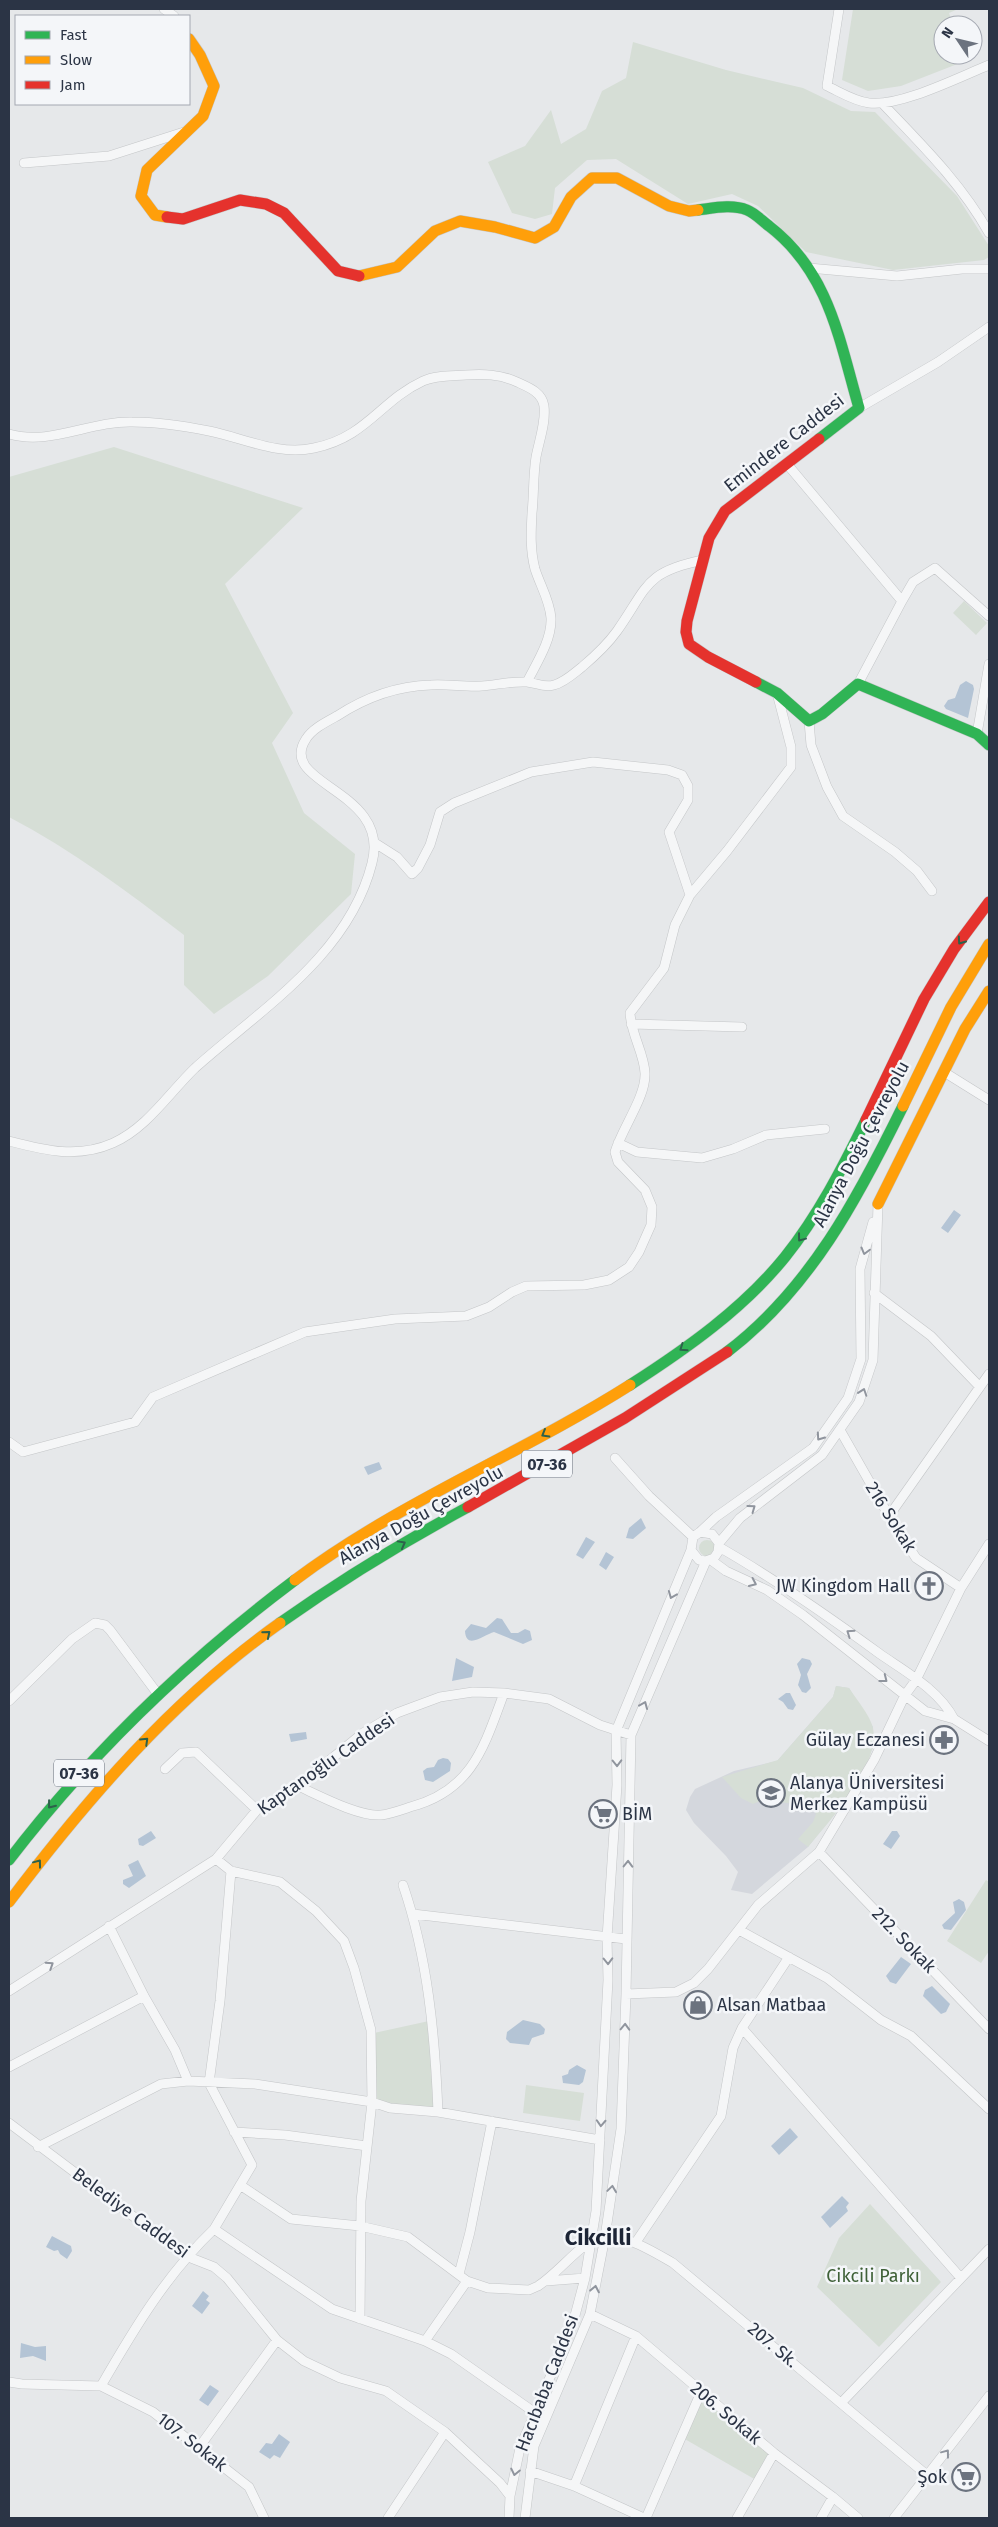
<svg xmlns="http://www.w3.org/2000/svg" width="998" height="2527" font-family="'Fira Sans',sans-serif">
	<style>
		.built { fill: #d4d7dd }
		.green { fill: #d6ded6 }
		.water { fill: #b4c4d5 }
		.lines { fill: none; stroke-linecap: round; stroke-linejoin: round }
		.street-casing { stroke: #c4c6c8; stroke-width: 10 }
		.fast-casing { stroke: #c4c6c8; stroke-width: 12 }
		.slow-casing { stroke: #c4c6c8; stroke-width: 12 }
		.jam-casing { stroke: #c4c6c8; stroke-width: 12 }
		.street { stroke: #f5f6f7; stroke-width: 9 }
		.fast { stroke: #30b455; stroke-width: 11 }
		.slow { stroke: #ff9f0a; stroke-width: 11 }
		.jam { stroke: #e5322d; stroke-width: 11 }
		.oneway { stroke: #2d614b }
		.oneway2 { stroke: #90959e }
		.labels { text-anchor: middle; stroke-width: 5; stroke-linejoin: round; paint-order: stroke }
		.shield { fill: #f4f6f9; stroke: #676e7b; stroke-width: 1 }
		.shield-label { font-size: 16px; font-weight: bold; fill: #2b3445 }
		.street-label { font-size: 18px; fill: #2b3445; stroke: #f4f6f9 }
		.poi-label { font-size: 18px; fill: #2b3445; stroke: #f4f6f9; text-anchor: end }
		.park-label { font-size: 18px; fill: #3f6138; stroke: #f4f6f9 }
		.district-label { font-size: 22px; font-weight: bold; fill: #1d2536; stroke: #f4f6f9 }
	</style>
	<rect width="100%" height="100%" fill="#e6e8ea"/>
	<path class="built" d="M836,1686L849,1688L873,1727V1748L842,1805L808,1847L752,1894L731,1890L738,1872L726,1856L694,1823L686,1810L690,1797L695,1789L734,1771L777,1761L833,1697Z"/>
	<path class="green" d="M853,9H958L949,13L953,25H943V55H963L965,61L901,86L868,91L842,80Z
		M633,42L726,70L803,88L851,111L875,112L957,196L989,246V257L984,260L893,270L806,252L758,206L732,194L688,204L616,159L587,160L555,188L552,214L535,219L512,213L488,162L525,146L551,110L561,144L586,129L602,91L626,78Z
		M114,447L303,508L225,584L293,713L272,743L304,813L355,854L351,894L268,976L214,1014L184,985V935C128,892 72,850 9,817V477Z
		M964,601L987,623L976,635L953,613Z
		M699 1548a8 8 0 1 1 16 0a8 8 0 1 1-16 0Z
		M836,1686L849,1688C856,1699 870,1715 873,1728C880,1766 831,1819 808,1847L798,1839L813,1822L816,1814L805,1799L802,1803L792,1806L790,1803L760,1801L753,1804L741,1798L722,1777L778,1760L833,1697Z
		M986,1880L989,1882V1951L981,1963L947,1941Z
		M429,2021L435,2109L391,2106L375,2100L374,2033Z
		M526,2085L584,2093L580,2121L523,2113Z
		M870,2204L941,2282L879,2347L817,2287L839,2238Z
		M702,2395L771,2453L756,2480L683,2438Z"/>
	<path class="water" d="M966,681L973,685L974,689L968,718L946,709L944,706L948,700L955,698L960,685Z
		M954,1210L961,1215L948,1233L941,1228Z
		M379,1462L382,1469L368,1475L364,1467Z
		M641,1518L646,1528L633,1539L626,1538L629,1528Z
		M586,1537L595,1542L583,1559L576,1555Z
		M606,1552L614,1557L606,1570L599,1565Z
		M497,1618L502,1619L511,1633H518L525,1629L530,1631L532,1640L523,1644L494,1632C485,1634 466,1651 465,1631L471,1624L486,1628Z
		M456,1658L474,1667L472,1677L452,1681Z
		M802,1658L810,1660L812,1664L807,1674L811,1688L806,1693L802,1692L798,1685L801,1675L797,1664Z
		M786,1693H790L796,1705L793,1710L788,1709L783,1702L778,1699Z
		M306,1732L307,1739L291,1742L289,1734Z
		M443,1758L448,1759L451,1763L450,1771L433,1782L425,1780L423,1771L427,1768L434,1767L438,1760Z
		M151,1831L156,1838L143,1846L139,1845L138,1839Z
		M892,1831H897L900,1836L891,1849L883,1844Z
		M138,1860L146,1876L129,1888L123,1884V1880L133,1876L128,1865Z
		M959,1899L964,1902L966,1910L951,1930L944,1929L942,1925L955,1913L953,1902Z
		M901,1957L911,1964L896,1984L890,1982L886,1976Z
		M932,1986L950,2004L946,2012L941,2014L923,1996L925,1990Z
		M523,2020L540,2024L545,2029L544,2034L532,2038L529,2045L510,2043L506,2039L507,2032Z
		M577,2065L586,2070L583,2082L579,2085L563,2083L562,2076L568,2074L569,2070Z
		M790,2128L798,2137L779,2155L771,2146Z
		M842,2196L849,2203L846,2207L848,2211L830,2228L821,2217Z
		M52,2236L71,2246L72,2251L67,2259L60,2254L58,2250L54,2251L46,2247Z
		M203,2291L209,2296L206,2300L210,2303L202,2314L192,2306Z
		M21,2343L35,2347L46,2346V2361L33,2356L20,2358Z
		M210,2385L219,2391L208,2406L199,2400Z
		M279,2434L290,2442L280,2458L274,2455L270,2459L259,2452L266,2443L272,2444Z"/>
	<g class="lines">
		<defs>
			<path id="street" d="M164,9L174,16
				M839,9L827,86C840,92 854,101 869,103C900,107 959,77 989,65
				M882,103C921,144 961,183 989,233
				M24,163L109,156L184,132
				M809,268L897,276L962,269H989
				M859,408L938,362L989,327
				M9,434C50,446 90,421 132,422C157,422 184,426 209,431C244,438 278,456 314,448C367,437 380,401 423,381C436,375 452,376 466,375C483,374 500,374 517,382C528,387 542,392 544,406C546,423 539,441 536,457C533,476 534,495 532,513C531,532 530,550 535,569C540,585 550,601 551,618C552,640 536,664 527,682
				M787,464L902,601L913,582L935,568L989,616
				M858,684L902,601
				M809,721L811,745L827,787L843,816L895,852L917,871L932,891
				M977,734L989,664
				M375,843L397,857L412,874L418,868L430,845L440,812L454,803L531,772L593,762L668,770L682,775L688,786V800L669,832L690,895
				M631,1024L742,1027
				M944,1072L989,1100
				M9,1141C44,1150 77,1159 113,1143C147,1128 169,1093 195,1068C261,1009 349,955 372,863C391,789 276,785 306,739C312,729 326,722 337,716C366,697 396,686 431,685C448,684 465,687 482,686C496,685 512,681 527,682C537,683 544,688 554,685C565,682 573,674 582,667C595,656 607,645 617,631C648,587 644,572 703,560
				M618,1143L637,1152L702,1158L733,1149L766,1135L825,1129
				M874,1293L931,1336L980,1387
				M840,1430L889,1516L916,1558L961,1588
				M9,1442L23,1452L135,1422L153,1397L305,1332L395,1319L466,1316L489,1307L512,1292L526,1286L584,1285L609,1280L629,1267L639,1252L651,1225L652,1207L645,1190L618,1162L615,1152C622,1128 646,1097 645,1073C644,1053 631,1034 630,1013L664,968L675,925L690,895L727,851L791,767V747L777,693
				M615,1458L649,1496L693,1537
				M889,1516L989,1374
				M700,1532L716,1517L813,1448L848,1398L861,1359L860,1269L873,1222
				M719,1543L712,1534L700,1532L693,1537L691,1550L699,1560L706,1561L714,1558L718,1552L719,1543L740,1518L822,1455L859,1402L873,1360L878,1204
				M719,1547C775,1579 828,1616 880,1654C906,1672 939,1690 954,1719
				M711,1560L726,1571L767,1590L803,1615L925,1711L954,1719L989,1741
				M9,1701L72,1639L95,1623L105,1625L110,1630L157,1693
				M165,1769L182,1753L196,1752L257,1810
				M298,1786C318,1795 359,1817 381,1815C390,1814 401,1810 410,1807C472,1791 484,1747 504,1693
				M819,1852L989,2029
				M231,1871L280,1882L316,1911L344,1941L354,1968L371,2030L372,2102L361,2201L360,2319
				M403,1885C428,1958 435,2036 438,2112
				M413,1914L626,1939
				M109,1926L144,1996L175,2050L188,2081
				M739,1930L827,1978L881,2020L911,2036L989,2109
				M9,1991L216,1859L257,1810L298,1786L363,1733L397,1713L440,1697L473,1692L504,1693L549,1699L600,1725L631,1735
				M626,1994L676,1992L694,1983L708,1969L758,1905L819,1852L874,1760L905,1695L916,1680L961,1588L989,1544
				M742,2028L960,2277
				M9,2067L144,1996
				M9,2123L186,2256L214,2267L227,2278L277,2340L304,2361L340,2378L386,2391L445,2432L500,2483L510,2496
				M234,2132L285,2135L367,2146
				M38,2147L161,2084L188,2081L255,2084L372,2102L390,2108L438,2112L600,2140
				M240,2185L291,2219L360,2226L408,2237L467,2281L488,2288L529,2290L538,2286C556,2274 570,2256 588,2243C611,2224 652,2251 673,2263L928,2476
				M214,2229L252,2165L209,2083L220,2001L231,1871L216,1859
				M636,2242L721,2116L733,2048L742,2028L789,1957
				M459,2274L470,2232L492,2121
				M546,2281L585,2278
				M590,2314L636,2336L774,2453L833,2497L858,2518
				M425,2341L467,2281
				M9,2382L22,2384L101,2386L153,2412L249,2487L264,2518
				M101,2386C134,2329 166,2275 214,2229L332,2309L425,2341L451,2354L534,2412
				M842,2402L989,2249
				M200,2446L277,2340
				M530,2471L574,2486L644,2518
				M574,2486L636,2336
				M388,2518L445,2432
				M509,2518L510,2496L520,2448L573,2323L585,2278L596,2211L608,1980L607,1938L617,1785L616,1731L691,1550
				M525,2518L534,2446L590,2314L605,2237L621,2129L626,1994L631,1735L706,1561
				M646,2518L701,2392
				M737,2518L774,2453
				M821,2518L833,2497
				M894,2518L989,2396"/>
			<path id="fast" d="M698,210C714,208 732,204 747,210C755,213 762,221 769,226C829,272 839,339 859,408L819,439
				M756,682L777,693L809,721L822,714L858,684L977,734L989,745
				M727,1352C810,1289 858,1198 903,1106
				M630,1385C686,1349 743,1309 785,1257C818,1216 843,1167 866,1120
				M280,1623C341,1580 403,1542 468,1507
				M9,1860C91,1753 187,1661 295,1580"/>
			<path id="slow" d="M167,217L155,215L141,196L147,170L203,116L214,86L200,55L189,39
				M359,276L397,267L435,231L460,221L495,227L535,238L554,227L571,197L592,178H617L669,206L689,211L698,210
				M903,1106L951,1007L989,944
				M878,1204L965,1029L989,991
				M295,1580C399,1502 521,1454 630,1385
				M9,1902C87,1799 174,1698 280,1623"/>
			<path id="jam" d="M167,217L183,219L240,200L266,204L284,213L338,271L359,276
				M756,682L708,657L689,644L686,632L687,621L709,538L725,511L819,439
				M866,1120L924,999L954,949L989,902
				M468,1507L625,1418L727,1352"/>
		</defs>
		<use href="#street" class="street-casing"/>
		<use href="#fast" class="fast-casing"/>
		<use href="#slow" class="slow-casing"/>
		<use href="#jam" class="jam-casing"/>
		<use href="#street" class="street"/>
		<use href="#fast" class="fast"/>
		<use href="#slow" class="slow"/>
		<use href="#jam" class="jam"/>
	</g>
	<defs><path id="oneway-chevron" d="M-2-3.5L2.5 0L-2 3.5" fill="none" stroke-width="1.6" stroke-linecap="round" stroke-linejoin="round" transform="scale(1.25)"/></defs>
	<g class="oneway">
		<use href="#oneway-chevron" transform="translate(961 941) rotate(125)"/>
		<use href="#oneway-chevron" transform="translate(801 1238) rotate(127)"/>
		<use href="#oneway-chevron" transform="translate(683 1348) rotate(145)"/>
		<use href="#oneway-chevron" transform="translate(545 1434) rotate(150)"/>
		<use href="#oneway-chevron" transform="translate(402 1544) rotate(-29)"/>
		<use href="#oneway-chevron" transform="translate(267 1634) rotate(-40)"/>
		<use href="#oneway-chevron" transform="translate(145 1741) rotate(-44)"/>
		<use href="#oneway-chevron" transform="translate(51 1805) rotate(128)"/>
		<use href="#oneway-chevron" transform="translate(38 1863) rotate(-53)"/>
	</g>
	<g class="oneway2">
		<use href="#oneway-chevron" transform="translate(865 1251) rotate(105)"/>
		<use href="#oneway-chevron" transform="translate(863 1392) rotate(-71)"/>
		<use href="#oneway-chevron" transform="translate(820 1437) rotate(125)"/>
		<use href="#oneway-chevron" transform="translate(752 1508) rotate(-36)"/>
		<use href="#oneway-chevron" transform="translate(753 1583) rotate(25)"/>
		<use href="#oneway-chevron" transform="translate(672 1595) rotate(112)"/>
		<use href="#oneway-chevron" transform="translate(850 1633) rotate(-145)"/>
		<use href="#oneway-chevron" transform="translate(884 1679) rotate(38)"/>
		<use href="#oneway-chevron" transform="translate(644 1705) rotate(-67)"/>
		<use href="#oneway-chevron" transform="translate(617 1763) rotate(89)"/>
		<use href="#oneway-chevron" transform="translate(628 1864) rotate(-89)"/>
		<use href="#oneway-chevron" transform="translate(608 1961) rotate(89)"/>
		<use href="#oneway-chevron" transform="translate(50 1965) rotate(-33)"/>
		<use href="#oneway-chevron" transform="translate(625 2027) rotate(-88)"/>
		<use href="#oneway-chevron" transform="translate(601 2123) rotate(93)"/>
		<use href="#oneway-chevron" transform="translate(612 2189) rotate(-82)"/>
		<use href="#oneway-chevron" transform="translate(595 2289) rotate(-79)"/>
		<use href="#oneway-chevron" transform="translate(946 2453) rotate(-53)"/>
		<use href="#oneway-chevron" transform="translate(515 2472) rotate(102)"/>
	</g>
	<defs>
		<symbol id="church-ring" viewBox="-11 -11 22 22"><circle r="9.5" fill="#f4f6f9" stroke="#6c737f" stroke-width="1.5"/><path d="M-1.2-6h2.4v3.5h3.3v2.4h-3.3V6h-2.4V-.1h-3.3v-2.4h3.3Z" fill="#6c737f"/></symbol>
		<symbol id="pharmacy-ring" viewBox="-11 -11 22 22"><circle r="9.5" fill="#f4f6f9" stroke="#6c737f" stroke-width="1.5"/><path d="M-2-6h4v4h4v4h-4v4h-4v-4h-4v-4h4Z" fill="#6c737f"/></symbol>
		<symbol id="university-ring" viewBox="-11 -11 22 22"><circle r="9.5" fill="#f4f6f9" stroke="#6c737f" stroke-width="1.5"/><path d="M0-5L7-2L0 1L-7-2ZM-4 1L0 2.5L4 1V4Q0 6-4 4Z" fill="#6c737f"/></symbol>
		<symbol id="supermarket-ring" viewBox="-11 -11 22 22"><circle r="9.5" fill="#f4f6f9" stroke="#6c737f" stroke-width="1.5"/><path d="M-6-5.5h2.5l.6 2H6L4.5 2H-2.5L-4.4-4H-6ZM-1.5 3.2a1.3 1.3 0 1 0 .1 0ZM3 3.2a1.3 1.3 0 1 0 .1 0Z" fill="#6c737f"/></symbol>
		<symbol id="shop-ring" viewBox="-11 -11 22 22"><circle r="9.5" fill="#f4f6f9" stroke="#6c737f" stroke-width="1.5"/><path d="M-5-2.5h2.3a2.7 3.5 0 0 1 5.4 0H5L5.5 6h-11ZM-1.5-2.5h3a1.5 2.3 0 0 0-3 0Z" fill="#6c737f"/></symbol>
	</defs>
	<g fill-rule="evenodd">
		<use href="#church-ring" x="913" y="1570" width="32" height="32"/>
		<use href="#pharmacy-ring" x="928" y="1724" width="32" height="32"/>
		<use href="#university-ring" x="755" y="1777" width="32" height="32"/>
		<use href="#supermarket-ring" x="587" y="1798" width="32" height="32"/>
		<use href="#shop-ring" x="682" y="1989" width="32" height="32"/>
		<use href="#supermarket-ring" x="950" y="2461" width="32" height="32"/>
	</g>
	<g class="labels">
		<g class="shield">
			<rect x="522" y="1450.5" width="50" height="27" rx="4"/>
			<rect x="54" y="1759.5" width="50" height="27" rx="4"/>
		</g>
		<g class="shield-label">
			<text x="547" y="1470">07-36</text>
			<text x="79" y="1779">07-36</text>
		</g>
		<g class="street-label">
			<text transform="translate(784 443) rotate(-38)" y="6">Emindere Caddesi</text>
			<text transform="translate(861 1144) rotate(-62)" y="6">Alanya Doğu Çevreyolu</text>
			<text transform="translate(421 1515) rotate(-29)" y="6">Alanya Doğu Çevreyolu</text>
			<text transform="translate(891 1517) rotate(58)" y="6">216 Sokak</text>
			<text transform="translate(326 1764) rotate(-35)" y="6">Kaptanoğlu Caddesi</text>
			<text transform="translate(904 1940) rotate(46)" y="6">212. Sokak</text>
			<text transform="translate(131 2213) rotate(36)" y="6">Belediye Caddesi</text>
			<text transform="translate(773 2345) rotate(40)" y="6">207. Sk.</text>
			<text transform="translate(547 2383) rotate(-69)" y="6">Hacıbaba Caddesi</text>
			<text transform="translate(726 2413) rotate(40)" y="6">206. Sokak</text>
			<text transform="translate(192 2442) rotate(38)" y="6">107. Sokak</text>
		</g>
		<g class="poi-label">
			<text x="910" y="1592">JW Kingdom Hall</text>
			<text x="925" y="1746">Gülay Eczanesi</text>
			<text x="790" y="1789" text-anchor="start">Alanya Üniversitesi<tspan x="790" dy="21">Merkez Kampüsü</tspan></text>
			<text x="622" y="1820" text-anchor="start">BİM</text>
			<text x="717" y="2011" text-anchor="start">Alsan Matbaa</text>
			<text x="947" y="2483">Şok</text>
		</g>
		<g class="park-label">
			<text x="873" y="2282">Cikcili Parkı</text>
		</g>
		<g class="district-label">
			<text x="598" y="2245">Cikcilli</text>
		</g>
	</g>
	<rect width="998" height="2527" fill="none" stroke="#2b3445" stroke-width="20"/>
	<rect x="15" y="15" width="175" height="90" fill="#f4f6f9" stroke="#a4a8b1"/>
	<rect x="25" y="31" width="25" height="8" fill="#30b455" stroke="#a4a8b1"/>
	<text x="60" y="40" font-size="15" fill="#2b3445">Fast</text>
	<rect x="25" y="56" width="25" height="8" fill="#ff9f0a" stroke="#a4a8b1"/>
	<text x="60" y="65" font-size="15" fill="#2b3445">Slow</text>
	<rect x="25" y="81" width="25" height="8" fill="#e5322d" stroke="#a4a8b1"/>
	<text x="60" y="90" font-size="15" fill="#2b3445">Jam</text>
	<g transform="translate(958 40) rotate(305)"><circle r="24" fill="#f4f6f9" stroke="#a4a8b1"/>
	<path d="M0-4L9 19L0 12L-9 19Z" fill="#6c737f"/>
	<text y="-8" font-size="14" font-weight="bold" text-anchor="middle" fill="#2b3445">N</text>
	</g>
</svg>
